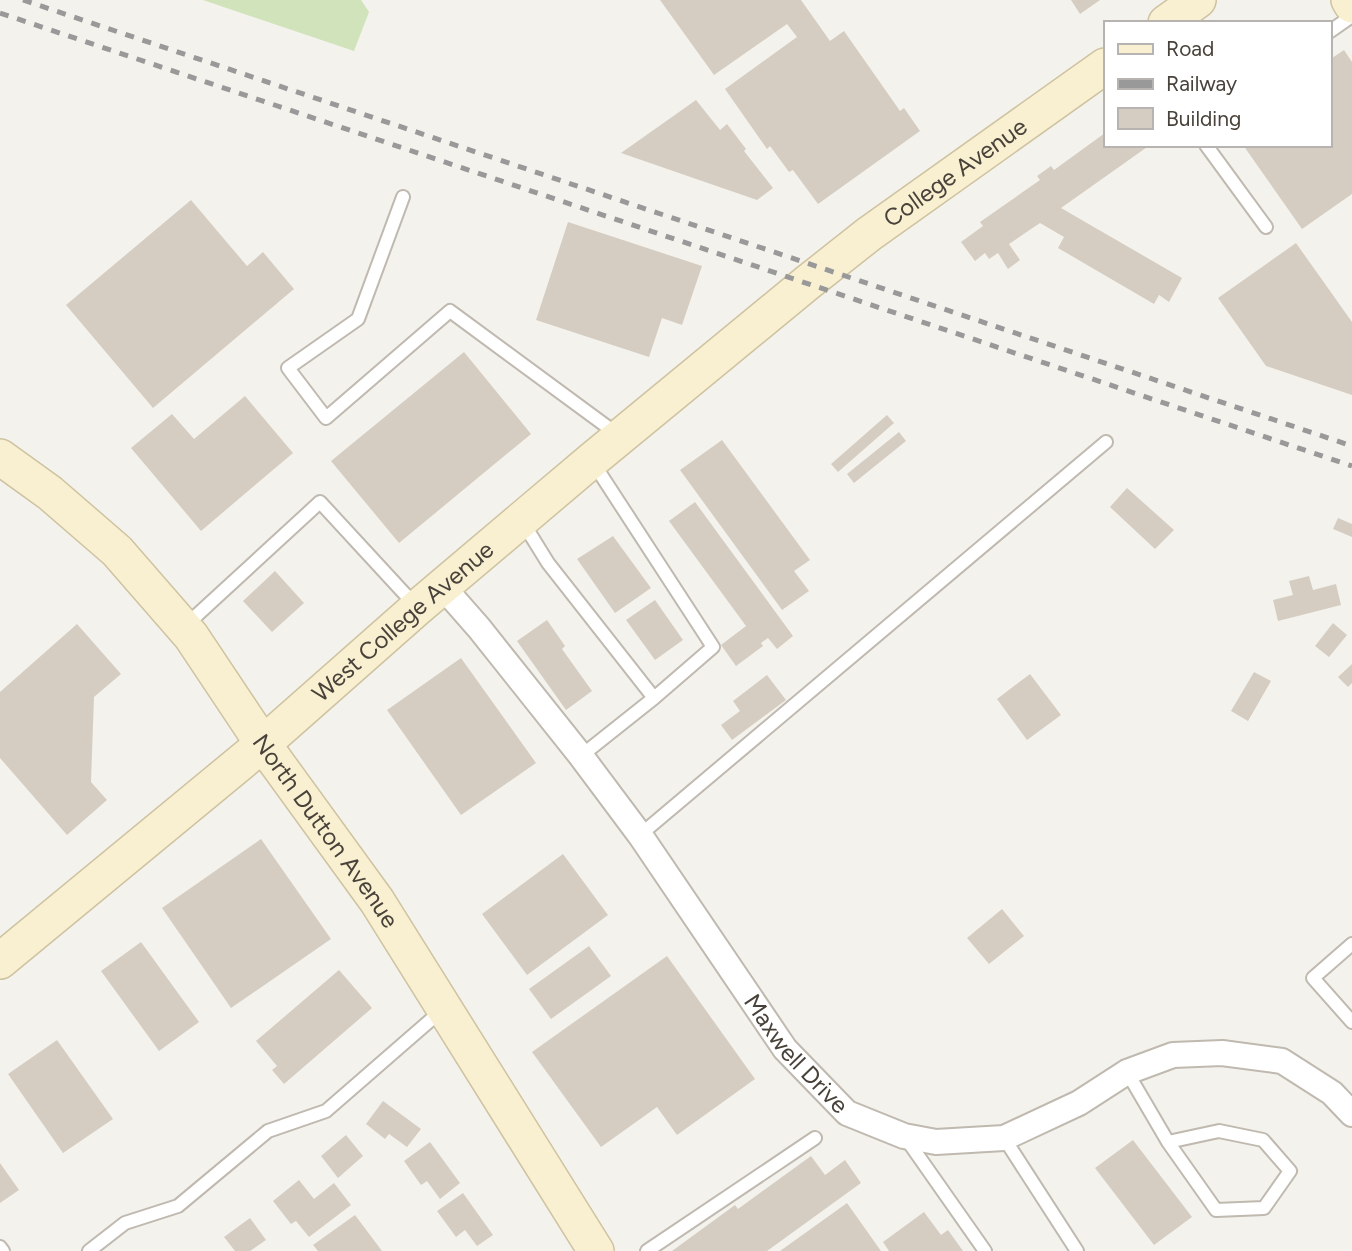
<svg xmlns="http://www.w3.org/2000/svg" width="1352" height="1251" font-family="Figtree,sans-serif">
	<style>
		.green { fill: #d0e3ba }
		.building { fill: #d5cdc2 }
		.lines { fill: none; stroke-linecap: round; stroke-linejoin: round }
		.lane-casing { stroke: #bfb9af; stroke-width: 16 }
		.street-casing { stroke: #bfb9af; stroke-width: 28 }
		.secondary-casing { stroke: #cec3a1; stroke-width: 38 }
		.lane { stroke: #fff; stroke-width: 12 }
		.street { stroke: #fff; stroke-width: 24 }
		.secondary { stroke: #f9efd1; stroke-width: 35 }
		.rail { stroke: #999; stroke-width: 5; stroke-dasharray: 9 9; stroke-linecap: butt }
		.labels { text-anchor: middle; stroke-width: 5; stroke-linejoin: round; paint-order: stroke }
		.street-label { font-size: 24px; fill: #48423a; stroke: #fff }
	</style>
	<rect width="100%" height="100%" fill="#f4f2ec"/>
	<path class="green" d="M203,0H361L369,12L354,51Z"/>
	<path class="building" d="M660,0H801L830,41L844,31L900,111L904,108L920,131L818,204L793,170L789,172L770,146L767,149L725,89L797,37L787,24L714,75Z
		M1071,0H1100L1080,14Z
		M1344,50L1352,62V194L1302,229L1243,145H1329V60Z
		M696,100L720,130L727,124L746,149L744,151L773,188L757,200L621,153Z
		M1105,133V145H1150L1061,208L1182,278L1169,302L1159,295L1154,304L1058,248L1064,237L1040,223L1009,244L1020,260L1008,269L998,253L989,259L985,253L975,261L961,242L983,226L980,222L1040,180L1037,176L1051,166L1054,170Z
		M191,200L247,266L263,252L294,289L153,408L66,305Z
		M568,222L702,266L682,325L662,318L649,357L536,320Z
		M1296,243L1352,322V395L1266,366L1218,298Z
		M464,352L531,434L399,543L331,461Z
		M245,396L293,453L201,531L131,448L172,414L194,439Z
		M887,415L894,423L838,472L831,464Z
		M899,432L906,441L854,483L847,474Z
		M722,440L810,560L794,571L809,591L782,610L680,470Z
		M1127,488L1174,530L1155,549L1110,507Z
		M695,502L793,636L777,649L768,638L761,643L763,646L736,666L721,645L746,626L669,521Z
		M1338,518L1352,524V537L1333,529Z
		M613,536L651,588L615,613L577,559Z
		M275,571L304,603L272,632L243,601Z
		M1309,576L1313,590L1336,584L1341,605L1278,621L1273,600L1293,595L1289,581Z
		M655,600L683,640L655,660L626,620Z
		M547,620L565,646L562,649L592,691L566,710L517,641Z
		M1333,623L1347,635L1329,657L1315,646Z
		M77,624L121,674L94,697L91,782L107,800L67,835L0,758V692Z
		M461,658L536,763L461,815L387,710Z
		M1352,664V683L1348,687L1338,677Z
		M1254,672L1271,681L1248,721L1231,711Z
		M1030,674L1061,715L1027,740L997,699Z
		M767,675L786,700L732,740L721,725L740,711L733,701Z
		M261,839L331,939L231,1008L162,908Z
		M563,854L608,915L527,975L482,914Z
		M1002,909L1024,936L989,964L967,938Z
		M141,942L199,1022L159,1051L101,971Z
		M589,946L611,976L551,1019L529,989Z
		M667,956L755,1079L677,1135L657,1107L601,1147L532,1052Z
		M339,970L372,1008L284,1084L272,1070L277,1066L256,1041Z
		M57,1040L113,1119L63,1153L8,1074Z
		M383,1101L421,1129L407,1147L389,1134L385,1139L366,1124Z
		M346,1135L363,1156L338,1178L321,1156Z
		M1133,1140L1192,1217L1154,1245L1095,1168Z
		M430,1142L460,1183L440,1199L427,1181L421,1185L404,1161Z
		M811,1156L825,1175L845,1160L861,1183L767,1251H672L735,1205L738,1209Z
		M0,1163L19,1190L0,1203Z
		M299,1180L314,1199L334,1183L351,1205L309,1237L296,1221L291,1224L273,1201Z
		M463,1193L493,1235L477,1246L465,1230L456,1237L437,1211Z
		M847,1203L881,1251H780Z
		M924,1212L941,1235L948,1230L963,1251H889L883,1242Z
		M355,1215L382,1251H318L313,1245Z
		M250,1218L266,1240L250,1251H235L224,1237Z"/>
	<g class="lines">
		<defs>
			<path id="lane" d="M1329,32L1352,16
				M1206,145L1266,227
				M403,197L358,319L288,368L326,418L450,311L617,434
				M522,521L548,563L654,698L713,647L592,461
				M184,627L320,502L415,605
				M581,756L654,698
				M640,835L1106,442
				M1352,944L1313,978L1352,1022
				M1127,1072L1168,1142L1216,1210L1264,1208L1290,1171L1263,1140L1219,1131L1168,1142
				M905,1137L985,1251
				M1004,1138L1077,1251
				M0,1247L3,1251
				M89,1251L125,1223L178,1206L268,1131L326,1111L441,1011
				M647,1251L815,1138"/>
			<g id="street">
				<path id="s1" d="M443,587L479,628L581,756L640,835L785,1049L847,1113L904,1136L936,1142L1004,1138L1079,1103L1127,1072L1173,1055L1222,1053L1282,1061L1332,1093L1352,1114"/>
			</g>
			<g id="secondary">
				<path d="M1349,0L1352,5"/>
				<path d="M1166,23L1198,0"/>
				<path id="s2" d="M0,457L50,493L117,551L191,636L263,744L377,901L596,1251"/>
				<path id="s3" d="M0,961L263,744L417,608L592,460L807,283L869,234L1105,66"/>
			</g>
		</defs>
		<use href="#lane" class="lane-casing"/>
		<use href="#street" class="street-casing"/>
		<use href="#secondary" class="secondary-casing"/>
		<use href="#lane" class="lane"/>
		<use href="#street" class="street"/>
		<use href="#secondary" class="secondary"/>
		<path class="rail" d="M23,0L1352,446
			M0,13L1352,466"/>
	</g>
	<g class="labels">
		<g class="street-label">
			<text dy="8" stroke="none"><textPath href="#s3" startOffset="1239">College Avenue</textPath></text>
			<text dy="8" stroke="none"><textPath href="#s3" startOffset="527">West College Avenue</textPath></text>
			<text dy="8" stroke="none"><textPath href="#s2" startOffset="500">North Dutton Avenue</textPath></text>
			<text dy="8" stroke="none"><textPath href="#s1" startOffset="586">Maxwell Drive</textPath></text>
		</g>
	</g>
	<rect x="1104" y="21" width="228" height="126" fill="#ffffff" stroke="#b6b3b0" stroke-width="2"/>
	<rect x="1118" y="44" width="35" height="10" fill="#f9efd1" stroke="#b6b3b0" stroke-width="2"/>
	<text x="1166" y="56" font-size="21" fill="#48423a">Road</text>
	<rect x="1118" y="79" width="35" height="10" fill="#999999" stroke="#b6b3b0" stroke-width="2"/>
	<text x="1166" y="91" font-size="21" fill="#48423a">Railway</text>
	<rect x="1118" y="108" width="35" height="21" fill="#d5cdc2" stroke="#b6b3b0" stroke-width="2"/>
	<text x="1166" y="126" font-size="21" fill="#48423a">Building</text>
</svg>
